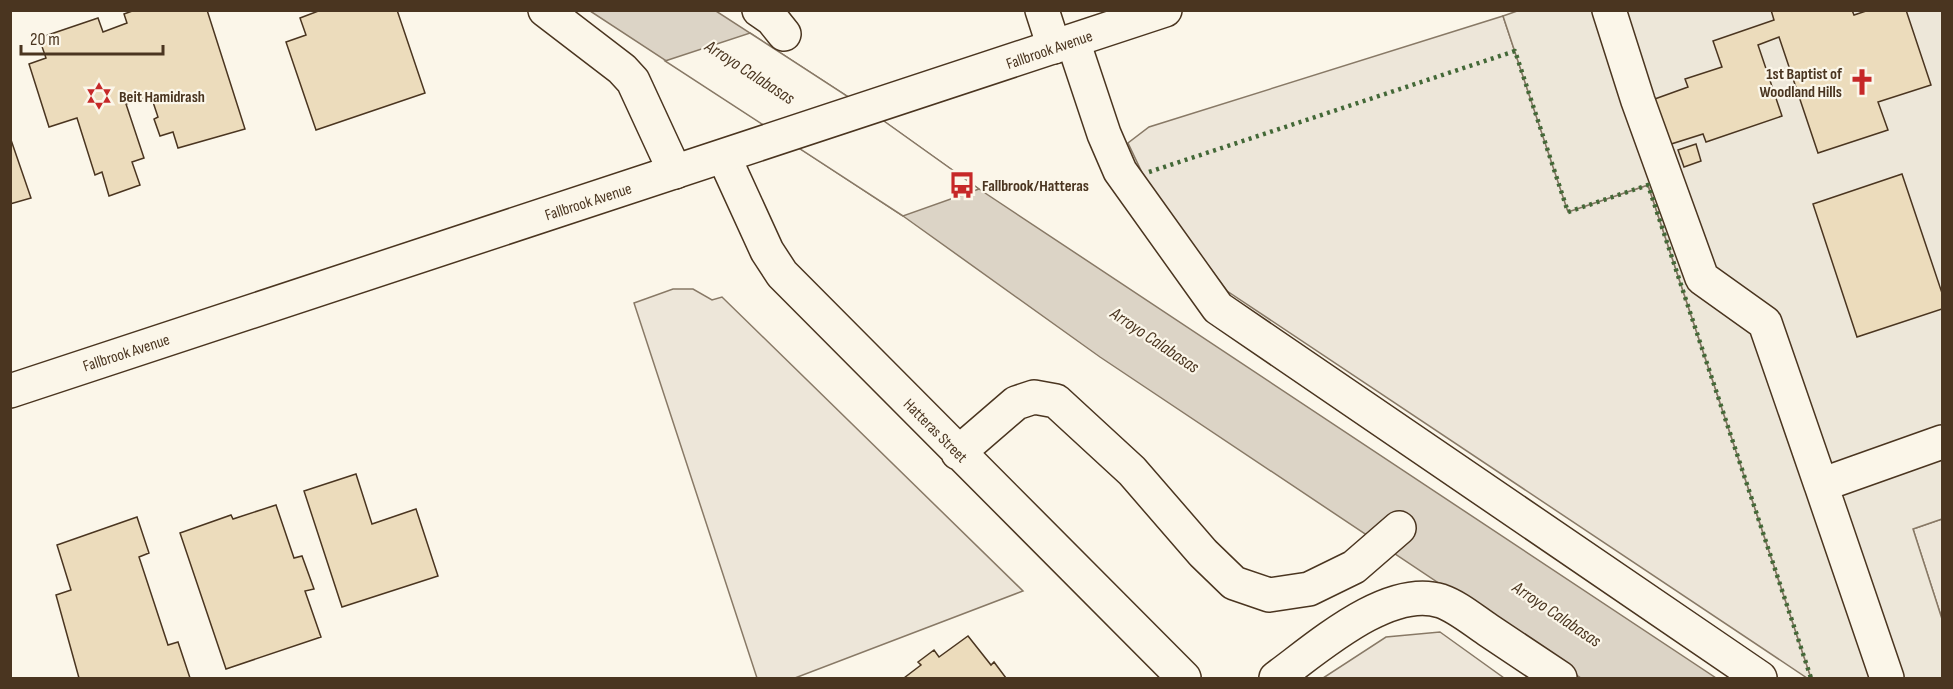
<svg xmlns="http://www.w3.org/2000/svg" width="1953" height="689" font-family="'Sofia Sans Condensed',sans-serif">
	<style>
		.green { fill: #ede6d9; stroke: #887966; stroke-width: 1.5 }
		.parking { fill: #ede7d9; stroke: #887966; stroke-width: 1.5 }
		.water { fill: #dcd4c6; stroke: #887966; stroke-width: 1.5 }
		.pier { fill: #fbf6e9; stroke: #887966; stroke-width: 1.5 }
		.building { fill: #ecdcbc; stroke: #4a3520; stroke-width: 1.5 }
		.lines { fill: none; stroke-linecap: round; stroke-linejoin: round }
		.minor-casing { stroke: #4a3520; stroke-width: 36 }
		.major-casing { stroke: #4a3520; stroke-width: 36 }
		.minor { stroke: #fbf6e9; stroke-width: 33 }
		.major { stroke: #fbf6e9; stroke-width: 33 }
		.hedge { stroke: #436837; stroke-width: 4.5; stroke-dasharray: 3 4.5; stroke-linecap: butt }
		.labels { text-anchor: middle; stroke-width: 4.5; stroke-linejoin: round; paint-order: stroke }
		.street-label { font-size: 16px; fill: #4a3520; stroke: #fbf6e9 }
		.poi-label { font-size: 16px; font-weight: bold; fill: #4a3520; stroke: #fbf6e9; text-anchor: start }
		.water-label { font-size: 18px; font-style: italic; fill: #4a3520; stroke: #fbf6e9 }
	</style>
	<rect width="100%" height="100%" fill="#fbf6e9"/>
	<path class="green" d="M1503,16L1568,211L1648,185L1811,678H1807L1227,291L1147,183L1128,143L1149,127Z
		M673,289H693L712,300L722,297L1023,591L795,678H757L634,303Z
		M1942,519V619L1913,529Z
		M1440,632L1504,678H1323L1386,637Z"/>
	<path class="parking" d="M1520,10L1942,11V519L1913,529L1942,619V678H1811L1648,185L1568,212L1503,16Z"/>
	<path class="water" d="M590,11H716L867,109L979,189L1716,678H1581L1100,357L903,216Z"/>
	<path class="pier" d="M750,33L867,109L979,189L903,216L665,61Z"/>
	<path class="building" d="M135,10H207L245,129L178,148L173,132L160,136L154,119L158,117L151,96L126,104L144,158L132,162L140,185L109,196L102,172L95,175L77,118L49,127L29,64L46,58L39,38L98,18L103,32L127,23L124,14Z
		M321,10H397L425,93L316,130L286,42L306,35L300,18Z
		M1771,10H1852L1854,15L1869,10H1906L1931,85L1878,102L1888,130L1818,153L1779,37L1758,45L1782,116L1706,142L1703,134L1668,145L1652,100L1688,87L1685,79L1722,67L1713,41L1774,20Z
		M10,137L31,198L10,204Z
		M1696,144L1701,161L1684,167L1678,150Z
		M1902,174L1942,293V309L1857,337L1813,204Z
		M356,474L372,524L416,509L438,576L342,607L304,491Z
		M276,505L294,558L302,556L314,589L305,591L321,637L226,669L180,533L231,515L233,519Z
		M137,517L149,553L139,557L168,645L178,642L190,678H79L56,595L71,590L57,545Z
		M968,636L991,665L994,662L1006,678H904L921,665L918,662L934,650L939,657Z"/>
	<g class="lines">
		<defs>
			<path id="minor" d="M545,10L622,69L633,81L675,172
				M759,10L772,19L784,34
				M1042,10L1054,47
				M1609,10L1638,101L1702,278L1765,323L1821,485L1942,442
				M1073,41L1104,134L1120,171L1218,308L1760,678
				M724,157L767,251L782,274L1184,678
				M958,453L1016,403L1034,397L1056,401L1132,471L1203,553L1234,583L1269,595L1309,589L1354,567L1399,528
				M1821,485L1887,678
				M1276,678C1316,649 1388,584 1441,601C1458,607 1473,620 1488,630C1512,646 1536,662 1560,678"/>
			<path id="major" d="M10,391L1165,10"/>
		</defs>
		<use href="#minor" class="minor-casing"/>
		<use href="#major" class="major-casing"/>
		<use href="#minor" class="minor"/>
		<use href="#major" class="major"/>
		<path class="hedge" d="M1149,172L1515,51L1568,212L1648,185L1811,678"/>
	</g>
	<defs>
		<symbol id="church-bare" viewBox="-9 -9 18 18"><path d="M-1.2-6h2.4v3.5h3.3v2.4h-3.3V6h-2.4V-.1h-3.3v-2.4h3.3Z" fill="#c62828" stroke="#fbf6e9" stroke-width="2.5" paint-order="stroke"/></symbol>
		<symbol id="synagogue-bare" viewBox="-9 -9 18 18"><path d="M0-6.5L5.6 3.2H-5.6ZM0 6.5L5.6-3.2H-5.6Z" fill="#c62828" stroke="#fbf6e9" stroke-width="2.5" paint-order="stroke"/></symbol>
		<symbol id="bus-bare" viewBox="-9 -9 18 18"><path d="M-5-6H5V4H4V6H2V4H-2V6H-4V4H-5ZM-3.5-4V0h7V-4ZM-3.5 1.2v1.5H-2V1.2ZM2 1.2v1.5H3.5V1.2Z" fill="#c62828" stroke="#fbf6e9" stroke-width="2.5" paint-order="stroke"/></symbol>
	</defs>
	<g fill-rule="evenodd">
		<use href="#church-bare" x="1843" y="63" width="38" height="38"/>
		<use href="#synagogue-bare" x="80" y="77" width="38" height="38"/>
		<use href="#bus-bare" x="943" y="166" width="38" height="38"/>
	</g>
	<g class="labels">
		<g class="street-label">
			<text transform="translate(1049 49) rotate(-19)" y="6">Fallbrook Avenue</text>
			<text transform="translate(588 201) rotate(-18)" y="6">Fallbrook Avenue</text>
			<text transform="translate(126 352) rotate(-18)" y="6">Fallbrook Avenue</text>
			<text transform="translate(936 430) rotate(45)" y="6">Hatteras Street</text>
		</g>
		<g class="poi-label">
			<text x="1842" y="79" text-anchor="end">1st Baptist of<tspan x="1842" dy="18">Woodland Hills</tspan></text>
			<text x="119" y="102">Beit Hamidrash</text>
			<text x="982" y="191">Fallbrook/Hatteras</text>
		</g>
		<g class="water-label">
			<text transform="translate(750 72) rotate(33)" y="6">Arroyo Calabasas</text>
			<text transform="translate(1155 340) rotate(34)" y="6">Arroyo Calabasas</text>
			<text transform="translate(1557 614) rotate(34)" y="6">Arroyo Calabasas</text>
		</g>
	</g>
	<rect width="1953" height="689" fill="none" stroke="#4a3520" stroke-width="24"/>
	<path d="M21 45v9h142v-9" fill="none" stroke="#4a3520" stroke-width="3"/>
	<text x="30" y="45" font-size="18" fill="#4a3520" stroke="#fbf6e9" stroke-width="4.5" paint-order="stroke">20 m</text>
</svg>
